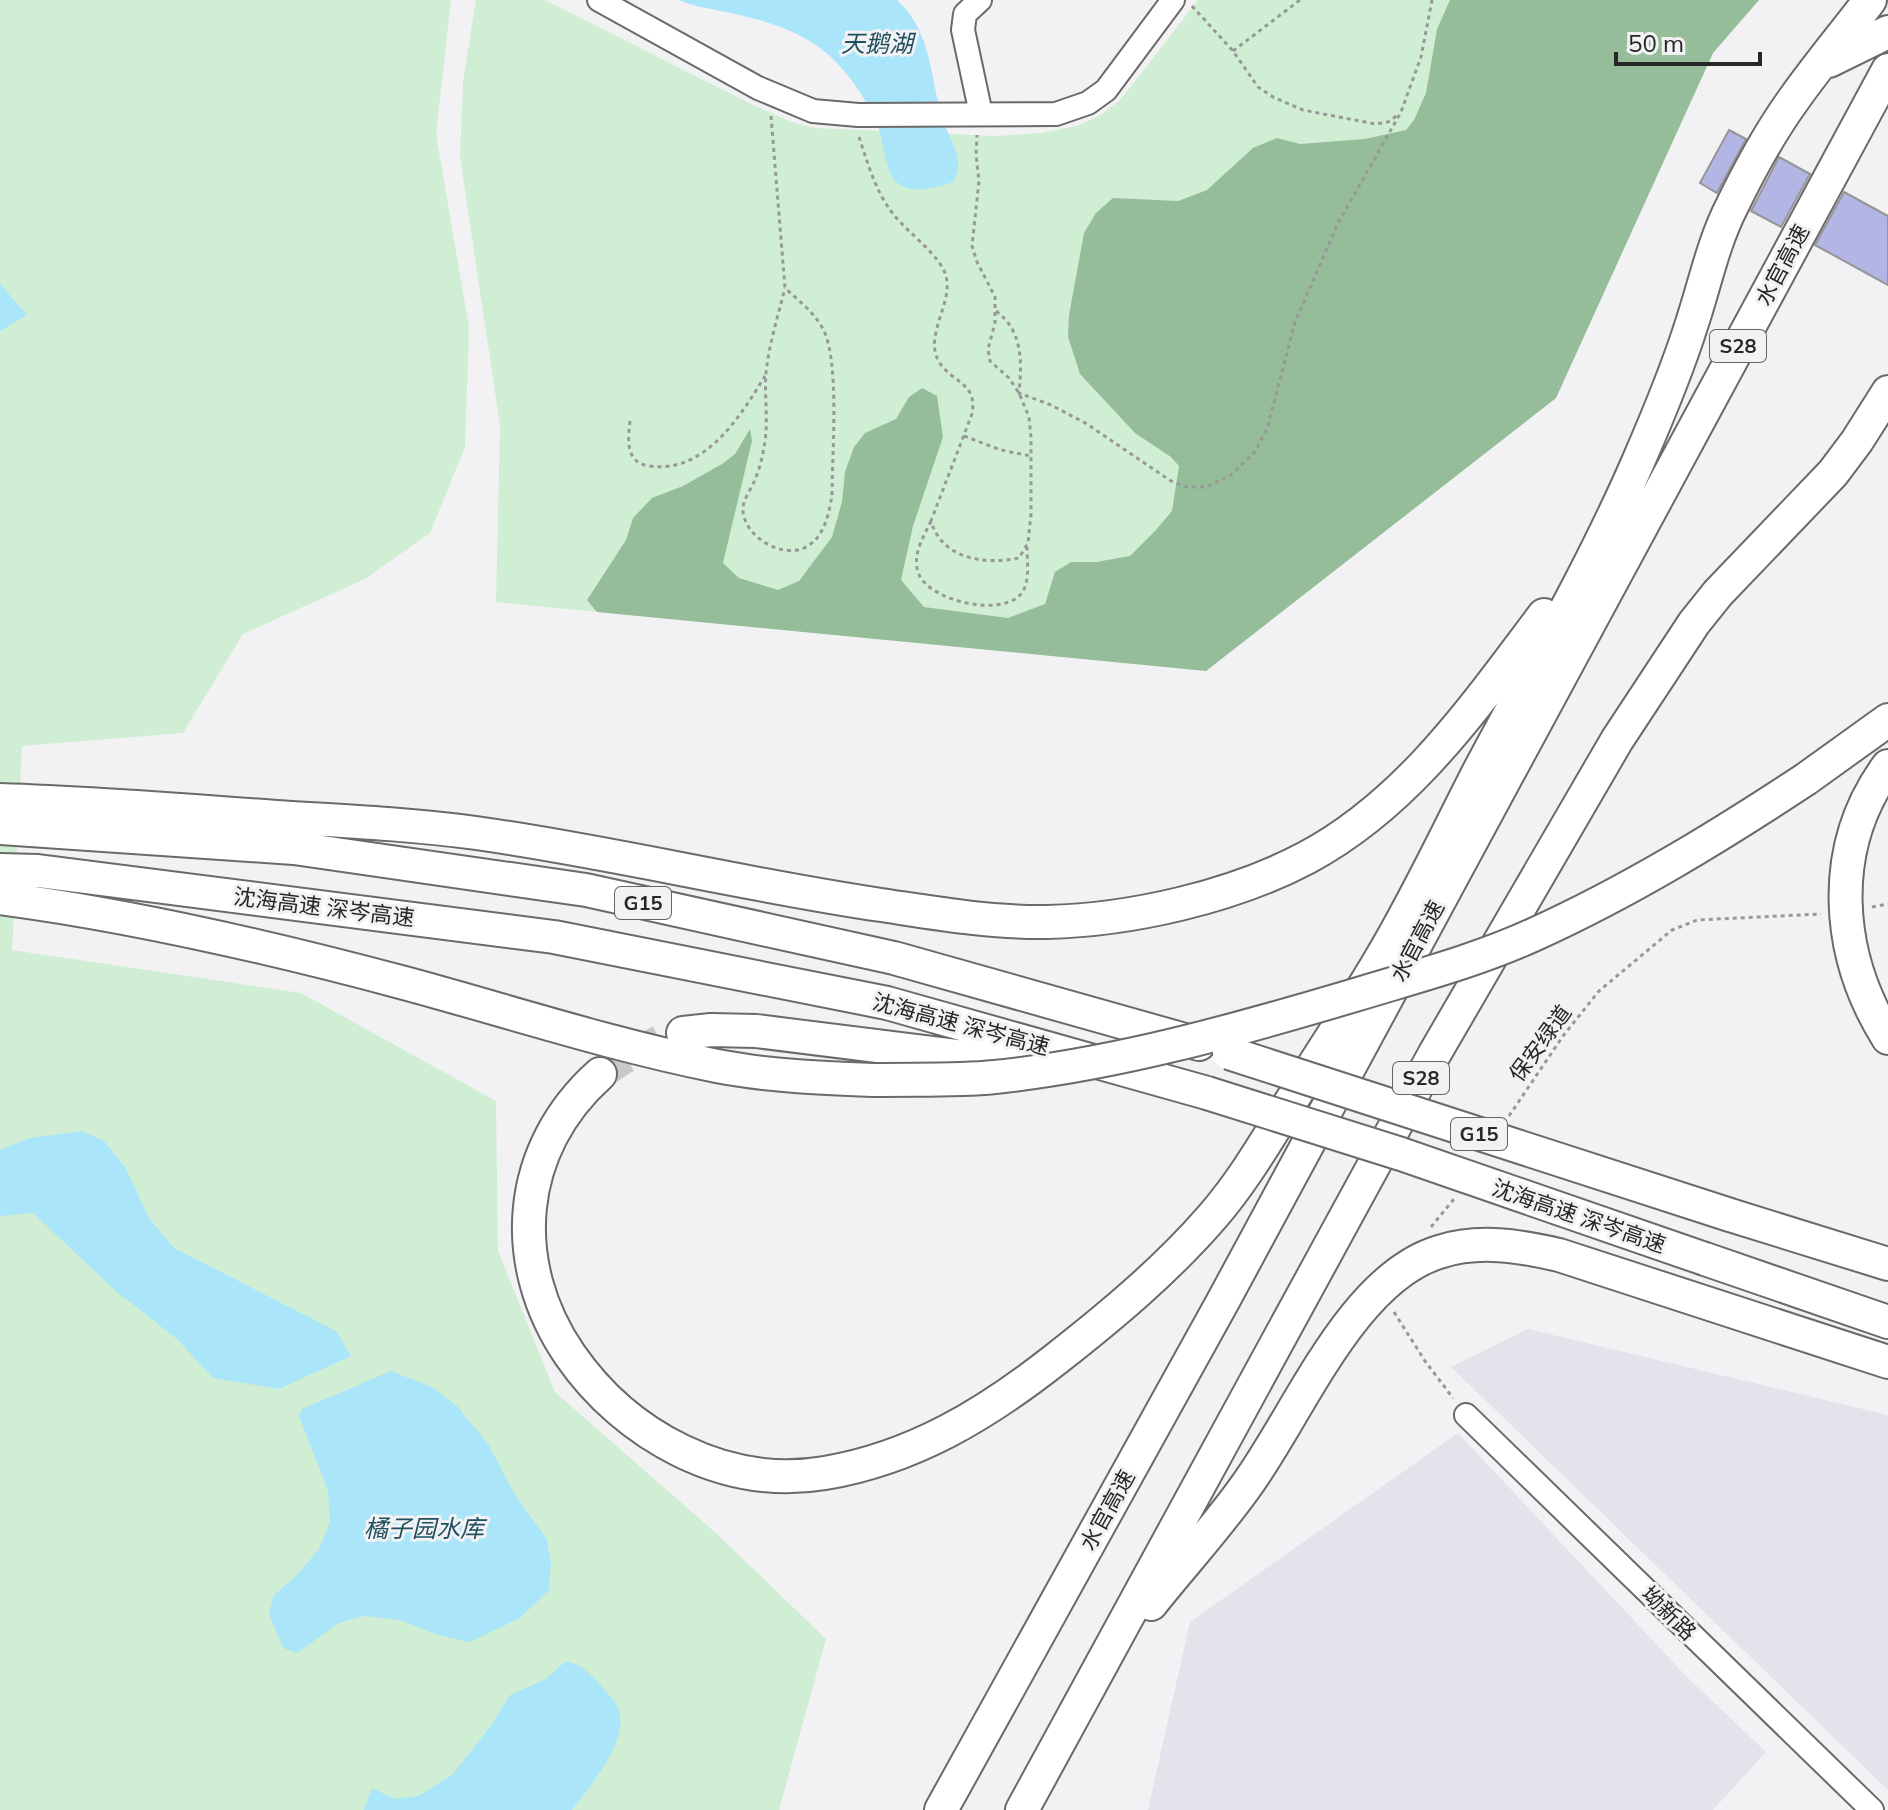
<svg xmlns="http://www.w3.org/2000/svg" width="1888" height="1810" font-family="Mulish,'Noto Sans SC',sans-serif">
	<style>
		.built { fill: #e2e3eb }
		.green { fill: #d0eed3 }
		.forest { fill: #96bd9a }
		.water { fill: #abe5fa }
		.building { fill: #b3b6e4; stroke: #969697; stroke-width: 2 }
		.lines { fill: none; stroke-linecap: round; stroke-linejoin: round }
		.highway-tunnel { stroke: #c9c9cb; stroke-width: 32; stroke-dasharray: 32 16; stroke-linecap: butt }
		.minor-casing { stroke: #6a6a6b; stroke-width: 26 }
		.highway-casing { stroke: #6a6a6b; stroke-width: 36 }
		.path { stroke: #989899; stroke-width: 3; stroke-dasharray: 4 4; stroke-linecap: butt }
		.minor { stroke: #fff; stroke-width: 22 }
		.highway { stroke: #fff; stroke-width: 32 }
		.highway-bridge-casing { stroke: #6a6a6b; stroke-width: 36; stroke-linecap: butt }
		.highway-bridge { stroke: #fff; stroke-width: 32 }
		.labels { text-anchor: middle; stroke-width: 6; stroke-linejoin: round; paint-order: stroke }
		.shield { fill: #f2f2f4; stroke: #646464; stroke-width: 2 }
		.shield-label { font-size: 20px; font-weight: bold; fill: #272727 }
		.street-label { font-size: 22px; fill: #272727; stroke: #f2f2f4 }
		.water-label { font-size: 24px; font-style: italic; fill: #20505f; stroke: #f2f2f4 }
	</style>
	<rect width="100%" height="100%" fill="#f2f2f4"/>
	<path class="built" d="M1528,1329L1888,1415V1790L1451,1367Z
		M1458,1433L1687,1677L1766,1752L1713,1810H1148L1190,1622Z"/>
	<path class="green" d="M0,0H451L436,134L469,327L465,447L430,533L365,579L243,634L183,733L22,746L12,950L301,993L496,1101L498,1251L555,1392L717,1534L826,1639L779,1810H0Z
		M476,0H545L753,105L792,122L815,128L996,136L1041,133L1077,126L1101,115L1121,99L1198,0H1759L1713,53L1556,398L1206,671L496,602L500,426L460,157L463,81Z"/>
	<path class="forest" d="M1450,0H1759L1713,53L1556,398L1206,671L597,612L587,600L626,540L633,518L652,498L683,486L722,464L735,454L750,429L752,441L723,563L739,578L778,590L799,581L832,537L842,502L845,472L854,447L865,433L896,419L909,397L922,388L937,396L943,437L913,526L901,580L924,607L1008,618L1045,604L1055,572L1071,562H1096L1130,556L1156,530L1172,511L1179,466L1171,457L1135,433L1080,374L1068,337L1069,315L1084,233L1096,213L1113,198L1178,201L1207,190L1253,148L1277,138L1300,144L1365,139L1406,130L1414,120L1426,93L1437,29Z"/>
	<path class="water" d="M679,0H897C934,34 929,79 944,123C951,143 966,160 953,182C944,186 934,187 924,189C882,195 888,151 877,124C869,105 858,88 845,72C813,32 768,21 721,11C707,8 692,6 679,0Z
		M0,284L27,315L0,331Z
		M82,1131L104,1141L125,1167L149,1218L174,1248L336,1331L351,1356L279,1389L213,1378L177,1339L117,1292L33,1213L0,1216V1150L30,1138Z
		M391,1371L432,1387L457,1406L488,1444L515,1495L546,1538L551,1561L549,1590L520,1618L470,1642L438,1635L399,1620L364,1616L339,1623L297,1653L283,1648L269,1615L273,1596L297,1575L319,1549L330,1522L328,1491L299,1416L302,1409Z
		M566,1661C583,1665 589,1673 601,1686C607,1693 616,1701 619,1711C629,1742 589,1787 572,1810H364L372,1788L395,1799L419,1796L453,1774L492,1724L510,1695L546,1679Z"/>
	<path class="building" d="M1729,130L1746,139L1717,193L1700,183Z
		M1779,157L1810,174L1781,227L1751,211Z
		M1844,192L1888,216V285L1815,245Z"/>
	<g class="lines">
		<path class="highway-tunnel" d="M600,1074L622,1059L660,1041"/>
		<defs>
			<path id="minor" d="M599,0L758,88L813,111L858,115L1056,114L1088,103L1106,90L1173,0
				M980,0L965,14L963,30L981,114
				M1466,1415L1872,1810"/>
			<path id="highway" d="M1829,61L1888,32
				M1888,766C1827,849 1836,955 1888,1038
				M1806,779L1888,720
				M0,800C92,803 184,810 276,817C343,821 410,824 476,833C612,852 745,885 881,905C935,913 992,923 1047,922C1131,920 1232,897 1306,858C1409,803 1475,706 1544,615
				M0,828L294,848L586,890L894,958L1199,1044
				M0,870L38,871L554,937L887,1003L1207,1093
				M0,898C137,916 274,948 408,984C511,1012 612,1045 717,1066C769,1076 822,1078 874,1080
				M683,1033L711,1030L756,1031L1037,1066
				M600,1074C516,1149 507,1263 570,1355C626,1436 725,1490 825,1473C914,1458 986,1414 1056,1359C1111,1316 1166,1270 1212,1217C1247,1177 1273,1129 1302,1084C1328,1042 1356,1001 1381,958C1417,898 1447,833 1479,771C1533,669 1592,568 1638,462C1658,416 1677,371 1692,323C1705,284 1713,243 1732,206C1750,169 1770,132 1794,99C1818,65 1845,33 1870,0
				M1730,1215L1888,1264
				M1705,1259L1888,1322
				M1151,1604C1182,1565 1217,1527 1246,1486C1298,1415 1351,1279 1439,1252C1479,1239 1520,1246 1559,1255L1888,1362
				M941,1810L1222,1303L1888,70
				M1022,1810L1435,1053L1617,740L1694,623L1718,593L1833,473L1857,441L1888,392"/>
		</defs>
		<use href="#minor" class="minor-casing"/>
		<use href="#highway" class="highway-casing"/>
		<path class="path" d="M1192,6L1233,51L1258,87L1273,97L1303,110L1375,124L1388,122L1399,114
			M1233,51L1300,0
			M771,116L785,288C799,301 814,312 823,329C840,360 832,456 832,495C829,514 824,539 804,548C781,558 745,537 743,511C742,501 750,491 754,482C759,471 762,459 764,447C769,422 764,397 766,373C769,344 778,316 785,288
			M859,137C868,164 876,193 894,215C908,233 940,255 946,276C953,303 925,334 938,360C950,383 978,381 972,414L931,521C942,559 984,565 1019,558L1028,543L1031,514V437L1029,417L1019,393L1009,378L990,361L988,349L995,323V297L977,262L972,246L979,181L976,155L977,135
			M996,311C1023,331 1022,362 1019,393L1051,405L1087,424L1171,481L1187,487H1206L1231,475L1254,453L1267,429L1295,322L1338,223L1401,112L1421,57L1432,0
			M630,421C628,440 625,462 649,466C705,474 740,417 765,376
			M964,436L1001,450L1031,456
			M931,521C924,536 914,551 917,568C921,601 1007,620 1023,591C1030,579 1027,560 1027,547
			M1872,907L1888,904
			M1509,1116L1563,1036L1599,991L1672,930L1697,920L1821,914
			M1431,1227L1454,1199
			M1394,1312L1425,1361L1453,1398"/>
		<use href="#minor" class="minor"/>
		<use href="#highway" class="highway"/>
		<defs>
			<path id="highway-bridge" d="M1229,1053L1730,1215
				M874,1080C914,1079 955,1081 995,1077C1117,1064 1237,1030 1355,995C1414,977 1476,961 1533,935C1628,892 1718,837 1806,779
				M1207,1093L1401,1154L1705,1259"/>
		</defs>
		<use href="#highway-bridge" class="highway-bridge-casing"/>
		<use href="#highway-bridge" class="highway-bridge"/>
	</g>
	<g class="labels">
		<g class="shield">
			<rect x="1710" y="330" width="56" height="32" rx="6"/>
			<rect x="615" y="887" width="56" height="32" rx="6"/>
			<rect x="1393" y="1062" width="56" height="32" rx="6"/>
			<rect x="1451" y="1118" width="56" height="32" rx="6"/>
		</g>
		<g class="shield-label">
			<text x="1738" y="353">S28</text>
			<text x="643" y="910">G15</text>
			<text x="1421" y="1085">S28</text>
			<text x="1479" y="1141">G15</text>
		</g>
		<g class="street-label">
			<text transform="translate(1782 265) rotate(-62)" y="8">水官高速</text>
			<text transform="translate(324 907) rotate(7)" y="8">沈海高速 深岑高速</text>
			<text transform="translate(1417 941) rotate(-62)" y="8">水官高速</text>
			<text transform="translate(961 1024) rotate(15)" y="8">沈海高速 深岑高速</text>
			<text transform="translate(1540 1043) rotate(-54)" y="8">保安绿道</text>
			<text transform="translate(1579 1216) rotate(19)" y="8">沈海高速 深岑高速</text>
			<text transform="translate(1107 1510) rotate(-61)" y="8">水官高速</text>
			<text transform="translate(1669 1613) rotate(44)" y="8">坳新路</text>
		</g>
		<g class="water-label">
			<text x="877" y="52">天鹅湖</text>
			<text x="424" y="1537">橘子园水库</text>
		</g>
	</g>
	<path d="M1616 52v12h144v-12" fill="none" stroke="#272727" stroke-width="4"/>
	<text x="1628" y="52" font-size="24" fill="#272727" stroke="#f2f2f4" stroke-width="6" paint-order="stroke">50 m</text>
</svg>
